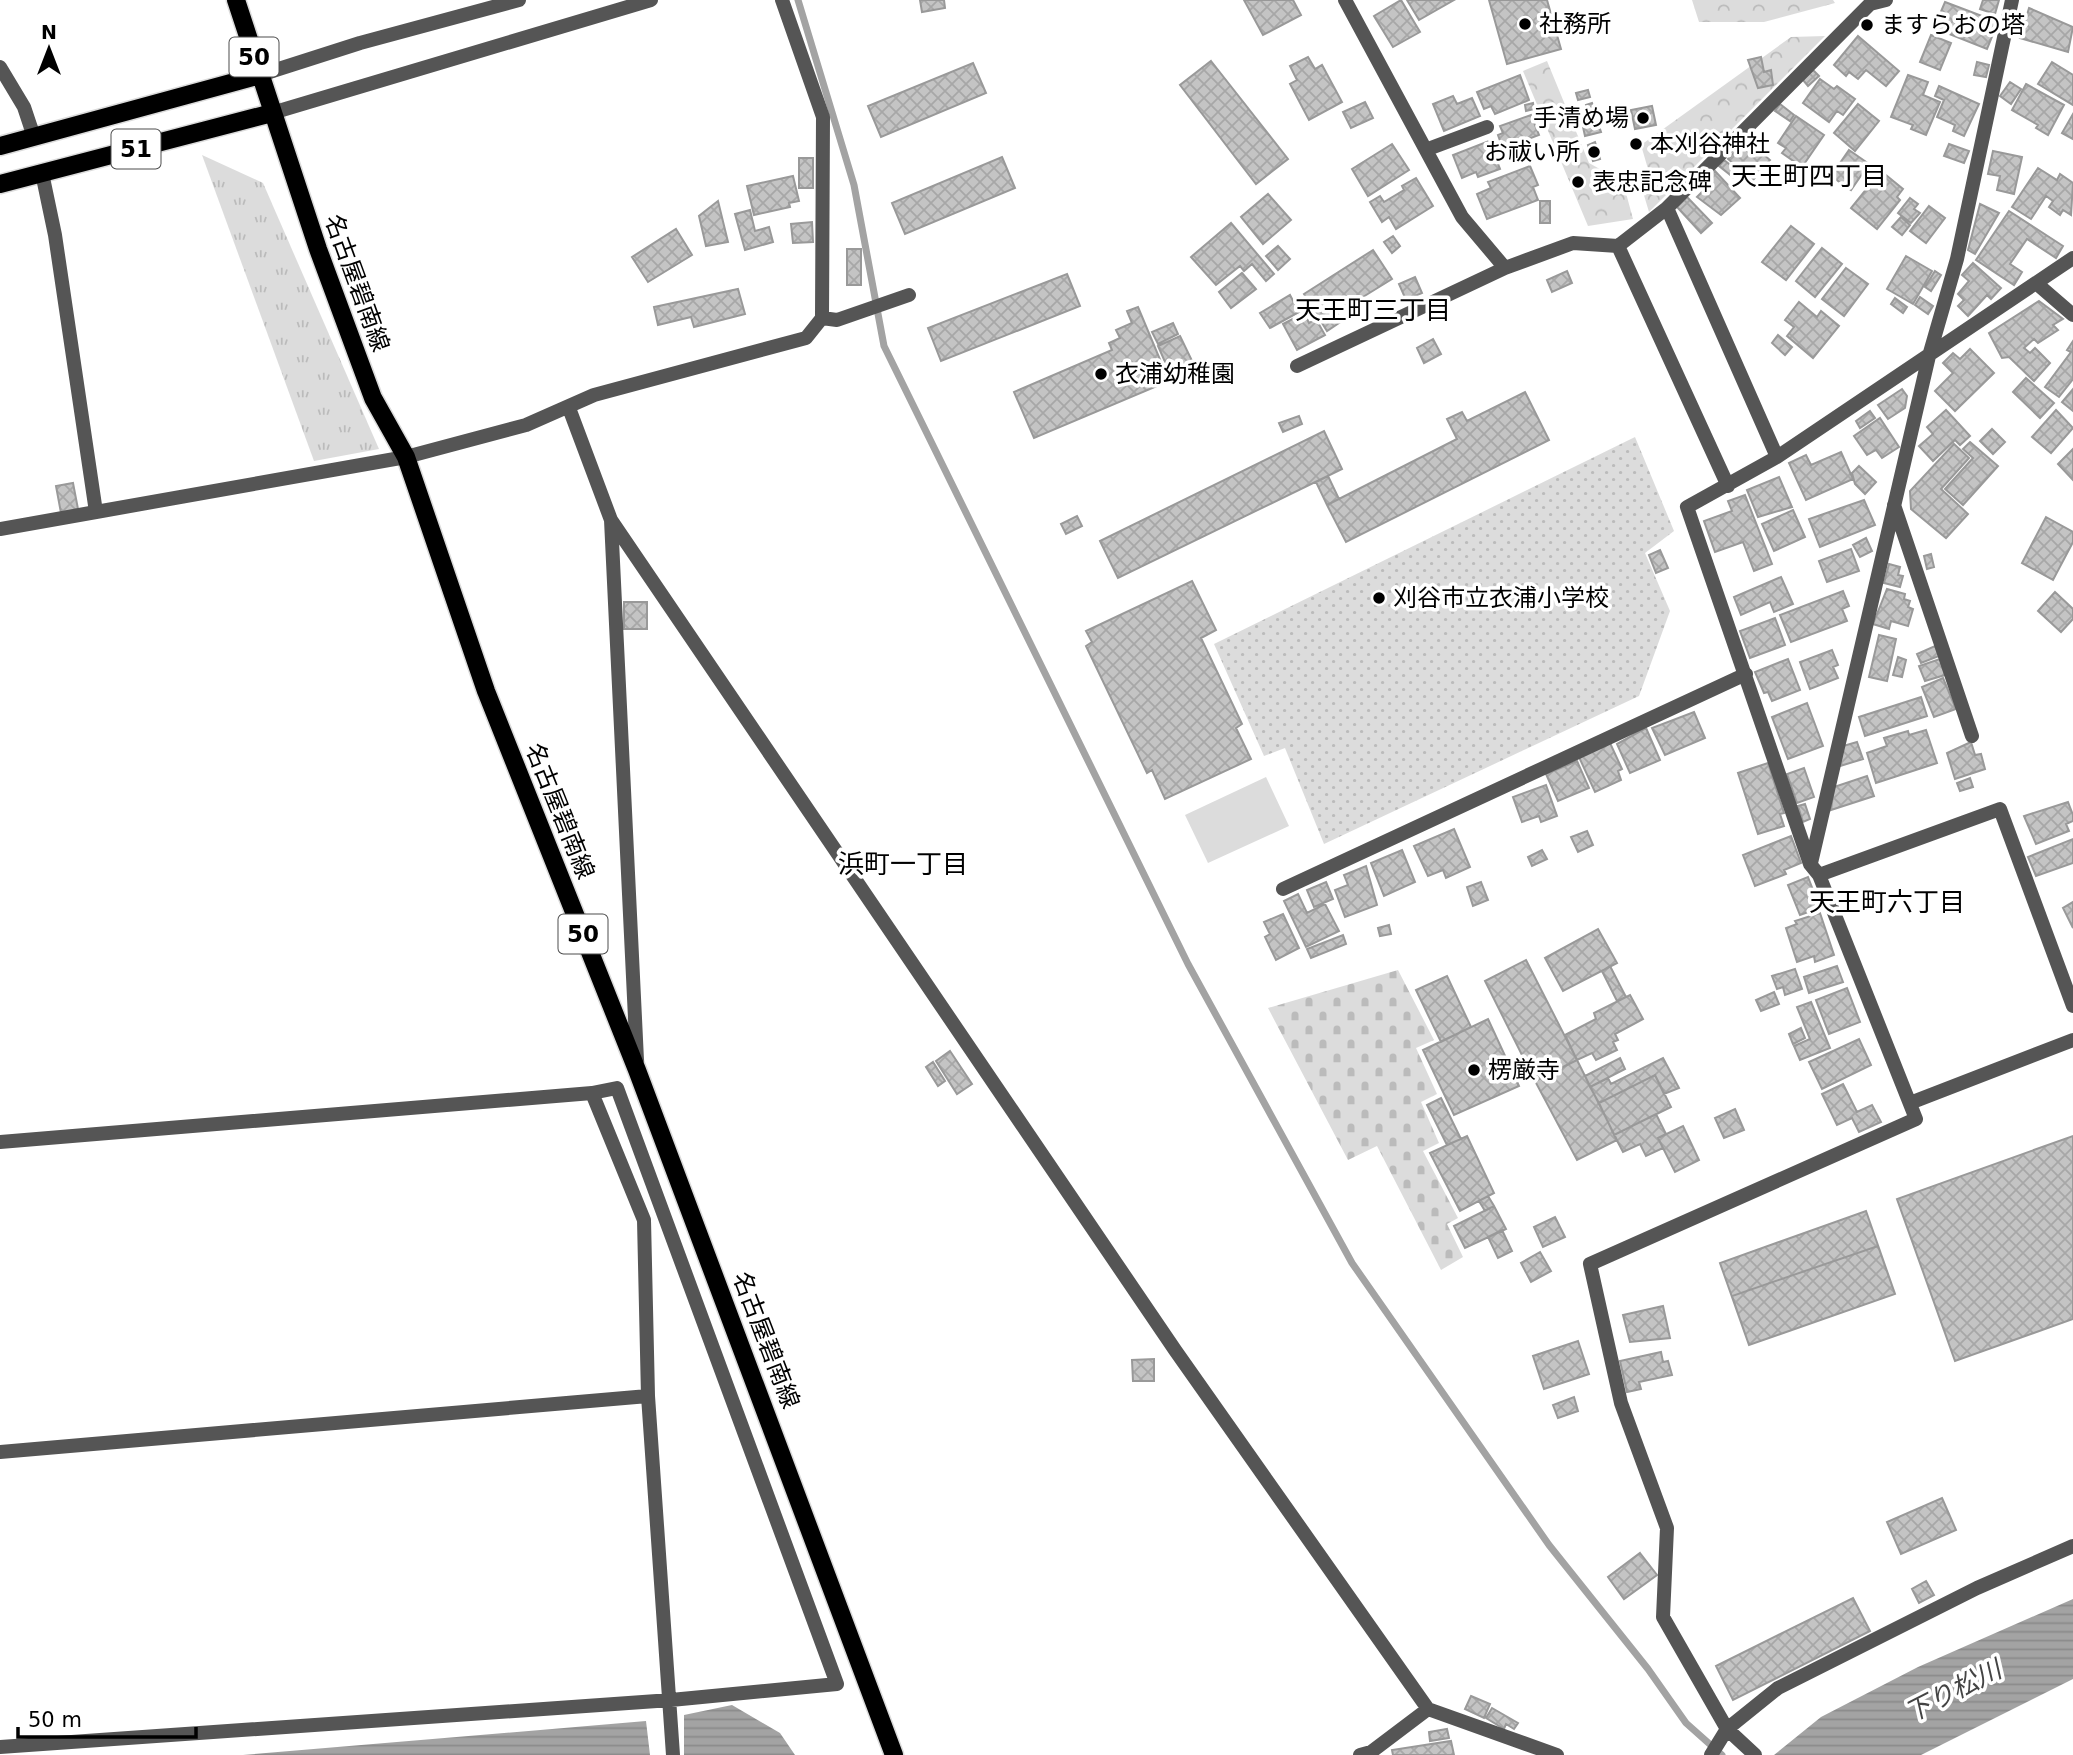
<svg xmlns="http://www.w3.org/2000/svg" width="2073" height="1755" font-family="'DejaVu Sans','Noto Sans JP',sans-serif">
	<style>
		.grass { fill: url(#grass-tufts) }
		.forest { fill: url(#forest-crowns) }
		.cemetery { fill: url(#cemetery-stones) }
		.park { fill: url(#park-dots) }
		.pitch { fill: #dcdcdc }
		.water { fill: url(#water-rules) }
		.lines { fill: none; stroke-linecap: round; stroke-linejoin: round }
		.stream { stroke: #a3a3a3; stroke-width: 7 }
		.building { fill: url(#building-cross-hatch); stroke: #999; stroke-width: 2 }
		.primary-casing { stroke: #dbdbdb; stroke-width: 21 }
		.minor { stroke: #555; stroke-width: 14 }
		.tertiary { stroke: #555; stroke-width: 14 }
		.primary { stroke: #000; stroke-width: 18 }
		.poi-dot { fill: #000; stroke: #fff; stroke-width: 2.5 }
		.labels { text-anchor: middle; stroke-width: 7; stroke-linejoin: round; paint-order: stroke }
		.shield { fill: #fff; stroke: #4c4c4c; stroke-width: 2 }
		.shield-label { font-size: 23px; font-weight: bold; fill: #000 }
		.poi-label { font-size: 24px; fill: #000; stroke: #fff; text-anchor: start }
		.street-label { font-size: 24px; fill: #000; stroke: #fff }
		.neighbourhood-label { font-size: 26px; fill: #000; stroke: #fff }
		.water-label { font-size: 26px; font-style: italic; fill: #444; stroke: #fff }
	</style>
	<defs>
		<pattern id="grass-tufts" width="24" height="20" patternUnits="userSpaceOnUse" patternTransform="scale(1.75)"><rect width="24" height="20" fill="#dcdcdc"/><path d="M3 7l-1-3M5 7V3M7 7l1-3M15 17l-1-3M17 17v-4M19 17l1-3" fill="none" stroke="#bbb"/></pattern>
		<pattern id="forest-crowns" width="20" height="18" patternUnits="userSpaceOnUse" patternTransform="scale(1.75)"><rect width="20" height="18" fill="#dcdcdc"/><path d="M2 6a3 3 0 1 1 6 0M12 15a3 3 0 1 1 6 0" fill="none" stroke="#bbb"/></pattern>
		<pattern id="cemetery-stones" width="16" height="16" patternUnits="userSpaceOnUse" patternTransform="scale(1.75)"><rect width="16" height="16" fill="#dcdcdc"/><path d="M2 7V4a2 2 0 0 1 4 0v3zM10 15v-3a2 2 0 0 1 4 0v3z" fill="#bbb"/></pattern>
		<pattern id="park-dots" width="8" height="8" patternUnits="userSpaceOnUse" patternTransform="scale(1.75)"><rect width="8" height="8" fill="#dcdcdc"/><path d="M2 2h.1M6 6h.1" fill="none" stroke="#bbb" stroke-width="1.8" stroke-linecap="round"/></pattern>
		<pattern id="water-rules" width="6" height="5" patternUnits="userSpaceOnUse" patternTransform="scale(1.75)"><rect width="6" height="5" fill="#a3a3a3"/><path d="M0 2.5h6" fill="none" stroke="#8b8b8b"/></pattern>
		<pattern id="building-cross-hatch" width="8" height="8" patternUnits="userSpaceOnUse" patternTransform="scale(1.75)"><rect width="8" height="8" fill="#c4c4c4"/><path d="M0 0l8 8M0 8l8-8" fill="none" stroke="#a7a7a7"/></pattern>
	</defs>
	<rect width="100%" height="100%" fill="#fff"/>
	<path class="grass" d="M202,155L263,183L379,449L314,461Z"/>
	<path class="forest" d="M1692,0H1833L1835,3L1764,22H1699Z
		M1825,36L1649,212L1640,182L1648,169L1641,145L1791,37Z
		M1547,61L1589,163L1623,182L1633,219L1588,226L1523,71Z"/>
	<path class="cemetery" d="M1398,970L1434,1040L1416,1048L1437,1094L1421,1102L1439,1143L1423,1151L1458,1218L1447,1224L1463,1257L1441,1270L1377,1146L1348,1160L1268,1008Z"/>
	<path class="park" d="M1635,437L1674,531L1645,553L1670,611L1639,696L1324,844L1285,748L1264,756L1214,644Z"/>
	<path class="pitch" d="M1266,777L1289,826L1208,863L1185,815Z"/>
	<path class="water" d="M2073,1599V1679L1921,1755H1774L1821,1717L1918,1667Z
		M732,1705L780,1733L795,1755H684V1715Z
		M646,1721L650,1755H243Z"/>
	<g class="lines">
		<path class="stream" d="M798,0L854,185L884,346L1188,964L1352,1263L1549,1545L1648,1669L1686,1723L1722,1755"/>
	</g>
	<path class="building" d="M920,0H944L945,8L922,12Z
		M1244,0H1293L1301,15L1263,35Z
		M1401,0L1420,32L1393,47L1374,16Z
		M1407,0H1454L1419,20Z
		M1489,0H1547L1561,49L1507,64Z
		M1983,0H1999L1995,14L1980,9Z
		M1945,2L1998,22L1987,49L1934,28Z
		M2029,8L2073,27L2068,52L2020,38Z
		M1931,35L1951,43L1940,70L1920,62Z
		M1858,36L1899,71L1886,86L1866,70L1858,79L1849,72L1846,76L1834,65Z
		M1308,57L1315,69L1322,65L1342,102L1309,120L1290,84L1297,80L1290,66Z
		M1761,57L1764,72L1771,70L1773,85L1758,88L1748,60Z
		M1211,61L1288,159L1256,184L1180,85Z
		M1977,62L1989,65L1986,77L1974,75Z
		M2052,62L2073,75V105L2038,84Z
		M973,63L986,93L881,137L868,106Z
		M1813,70L1819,76L1808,86L1803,80Z
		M1520,75L1529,100L1495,114L1491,106L1484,109L1477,92Z
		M1908,75L1928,82L1923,95L1940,102L1926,135L1911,129L1913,125L1891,117Z
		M1820,79L1834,89L1837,86L1855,99L1843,115L1837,111L1829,122L1803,103Z
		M2010,82L2021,89L2011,104L2000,96Z
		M2026,84L2064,105L2048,135L2036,128L2038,125L2012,110Z
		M1939,86L1979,104L1964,136L1953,131L1955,125L1937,117L1944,100L1935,96Z
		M1588,90L1590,97L1578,100L1576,93Z
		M1453,96L1457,104L1472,98L1480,116L1444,131L1433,104Z
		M1365,102L1373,118L1351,128L1343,112Z
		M1533,103L1534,109L1526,111L1525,105Z
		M1592,103L1596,117L1589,118L1586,105Z
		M1780,104L1794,115L1790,121L1775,111Z
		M1858,104L1879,121L1855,151L1834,133Z
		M1652,106L1656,125L1635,129L1631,110Z
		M2073,114V139L2062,133Z
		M1531,115L1539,135L1528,139L1533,151L1513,158L1510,150L1504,152L1498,135L1503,133L1500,126Z
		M1796,116L1824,135L1802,167L1782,153L1786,148L1778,143Z
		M1598,123L1601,132L1585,136L1583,127Z
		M1746,139L1770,160L1753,180L1728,159Z
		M1489,141L1500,169L1478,177L1476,172L1462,178L1453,155Z
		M1595,142L1600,159L1593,161L1588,145Z
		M1392,144L1409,170L1368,196L1352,169Z
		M1949,144L1969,151L1964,163L1944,156Z
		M1849,150L1869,164L1851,190L1831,176Z
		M1993,151L2022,157L2014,194L1997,190L2000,176L1988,174Z
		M1002,157L1015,188L905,234L892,203Z
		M799,158H813V188H799Z
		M1724,160L1738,171L1733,177L1719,166Z
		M1530,166L1538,185L1533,187L1538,200L1487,219L1477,194L1491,188L1488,182Z
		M2038,168L2057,180L2060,174L2073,183L2071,215L2063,210L2060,215L2049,207L2053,201L2046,196L2031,219L2012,207Z
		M1715,171L1740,198L1721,215L1697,197L1705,189L1701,184Z
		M1881,171L1903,189L1897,197L1900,200L1877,229L1851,208Z
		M793,176L799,201L789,203L790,207L754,215L747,186Z
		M1416,178L1433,206L1396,229L1389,217L1382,222L1370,202L1380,196L1384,202L1404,190L1402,186Z
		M1268,194L1291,220L1263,244L1241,217Z
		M1687,197L1712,223L1701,233L1677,207Z
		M1910,198L1918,204L1914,209L1920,213L1911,223L1898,213Z
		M718,201L728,242L706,246L699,216Z
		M1540,201H1550V223H1540Z
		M1980,204L1999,213L1975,254L1968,250Z
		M1929,206L1945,218L1926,243L1910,231Z
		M750,210L755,231L769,227L773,242L745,250L735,214Z
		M2009,211L2063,246L2056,258L2027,239L2010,264L2022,272L2014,285L1976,260Z
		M1901,217L1910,225L1902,235L1892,227Z
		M812,222L813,242L793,243L791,224Z
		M1231,223L1274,274L1266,281L1252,264L1244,271L1240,266L1216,285L1191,257Z
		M1791,226L1814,244L1786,280L1762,262Z
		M676,229L692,255L648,282L632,257Z
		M1393,236L1400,246L1392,253L1384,242Z
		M1278,246L1290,259L1278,270L1266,256Z
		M1822,248L1842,264L1815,297L1796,281Z
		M847,249H861V285H847Z
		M1373,250L1392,279L1337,313L1342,321L1327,331L1304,294Z
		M1906,256L1932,271L1913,304L1887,289Z
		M1973,263L2001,288L1991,299L1987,295L1968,316L1958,306L1964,300L1958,294L1969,281L1962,275Z
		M1846,268L1868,284L1844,316L1822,299Z
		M1567,271L1572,283L1552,292L1547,280Z
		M1935,271L1941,275L1931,291L1925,287Z
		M1242,273L1256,289L1231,308L1219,292Z
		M1067,274L1080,306L941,361L928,328Z
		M1415,277L1422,293L1406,300L1399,284Z
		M738,289L745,314L694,327L691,317L658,325L654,307Z
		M1290,295L1299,312L1270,328L1260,313Z
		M1920,297L1933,306L1928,314L1915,305Z
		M1895,298L1907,307L1903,313L1891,304Z
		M2039,301L2063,319L2053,325L2058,330L2038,343L2034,339L2024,348L2030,353L2035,348L2050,363L2034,381L2009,357L2002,358L1989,333Z
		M1799,302L1817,317L1821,311L1839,326L1813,358L1787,336L1794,327L1785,320Z
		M1138,307L1169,381L1034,438L1014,392L1112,350L1109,343L1120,338L1116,330L1132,323L1127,311Z
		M1304,313L1309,323L1316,319L1325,335L1297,350L1283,324Z
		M1173,323L1178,334L1158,344L1152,332Z
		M1778,335L1792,347L1785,355L1772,343Z
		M1180,336L1195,367L1172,378L1158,346Z
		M1433,339L1441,354L1424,363L1417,348Z
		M2073,341V379L2059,397L2045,387L2071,352L2067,350Z
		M1970,349L1994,373L1955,411L1935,391L1953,373L1943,363L1953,353L1960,359Z
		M2026,378L2054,403L2040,418L2013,392Z
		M1902,389L1907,396L1905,408L1888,419L1878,405Z
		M2073,389V411L2062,402Z
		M1525,392L1549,440L1346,542L1327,505L1457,439L1447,419L1462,412L1467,421Z
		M1946,410L1970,436L1960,445L1955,440L1933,461L1919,446L1933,434L1927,427Z
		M2056,410L2073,428L2051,453L2032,437Z
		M1870,411L1875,418L1860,428L1856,421Z
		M1299,416L1302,424L1283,432L1279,423Z
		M1880,418L1899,447L1882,458L1876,450L1867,455L1854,436Z
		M1992,429L2005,442L1993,454L1980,441Z
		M1324,431L1342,469L1118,578L1100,541Z
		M1970,442L1998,466L1963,505L1945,489L1973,458L1963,449Z
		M1954,444L1969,458L1941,489L1968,514L1946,538L1911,509L1910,491Z
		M2073,449V480L2058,464Z
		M1841,452L1853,479L1806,500L1789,463L1806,455L1811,465Z
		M1859,466L1876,482L1865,494L1855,484L1852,473Z
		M1328,476L1339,499L1327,505L1316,482Z
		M1779,477L1792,507L1758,517L1747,490Z
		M73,483L78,509L61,513L56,486Z
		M1745,495L1772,564L1754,571L1743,542L1715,552L1704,521L1732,511L1728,501Z
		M1864,500L1875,525L1820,547L1809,519Z
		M1793,510L1805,537L1774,551L1762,524Z
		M1077,516L1082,526L1066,534L1061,524Z
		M2046,517L2073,532V542L2053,580L2022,563Z
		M1866,538L1872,551L1860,557L1853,545Z
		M1851,549L1859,571L1827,582L1819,561Z
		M1660,550L1668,568L1656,573L1649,555Z
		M1931,554L1934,567L1927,569L1924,556Z
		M1889,564L1900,567L1898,575L1903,576L1900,587L1884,583Z
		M1781,577L1793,604L1774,612L1770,602L1741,615L1734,597Z
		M1192,581L1216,630L1201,638L1242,724L1236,728L1251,759L1165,799L1152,770L1147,773L1086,646L1092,642L1086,631Z
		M1887,589L1905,594L1904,599L1910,601L1908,607L1913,609L1908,626L1891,621L1889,629L1873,624Z
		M1843,591L1849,606L1842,609L1847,621L1791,642L1780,615Z
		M2055,592L2073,609V619L2061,632L2038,611Z
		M624,602H647V629H624Z
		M1775,618L1785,645L1750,658L1740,631Z
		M1879,635L1896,639L1887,681L1869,677Z
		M1935,646L1939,656L1921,663L1917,654Z
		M1832,650L1838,665L1833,667L1838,678L1810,689L1800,662Z
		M1898,657L1906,660L1902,677L1893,675Z
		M1788,659L1800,690L1772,701L1768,692L1764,693L1755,672Z
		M1940,659L1945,675L1925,681L1919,666Z
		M1943,678L1956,709L1934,717L1922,687Z
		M1921,697L1927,716L1865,736L1859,717Z
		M1807,703L1823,746L1788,759L1772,717Z
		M1694,712L1705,738L1665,755L1652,728Z
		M1646,728L1660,760L1630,773L1617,744Z
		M1926,730L1937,763L1876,783L1867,753L1887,746L1884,738L1908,731L1909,735Z
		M1857,742L1863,759L1840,766L1843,746Z
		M1971,742L1975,755L1981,754L1985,769L1955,779L1947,753Z
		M1610,743L1622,769L1618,771L1621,780L1595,792L1579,757Z
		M1577,761L1589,788L1558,801L1546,774Z
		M1768,763L1784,813L1780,814L1784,826L1758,834L1738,773Z
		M1804,768L1814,797L1797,803L1787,774Z
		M1867,776L1874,796L1831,810L1834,787Z
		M1970,778L1973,787L1960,791L1957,783Z
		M1546,785L1557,816L1541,822L1539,816L1522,822L1513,797Z
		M2068,802L2073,815V821L2066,824L2069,831L2036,844L2024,816Z
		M1805,804L1810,819L1803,822L1798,806Z
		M1454,829L1470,867L1446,878L1443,870L1428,876L1414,846Z
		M1587,831L1593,845L1578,852L1571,837Z
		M1791,836L1801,863L1784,870L1786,874L1755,886L1743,855Z
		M2073,839V863L2036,876L2028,857Z
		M1402,850L1415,882L1384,896L1371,863Z
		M1542,850L1547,859L1532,866L1528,857Z
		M1366,866L1377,905L1345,917L1335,890L1348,885L1344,875Z
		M1808,877L1820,908L1800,915L1788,885Z
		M1326,882L1333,899L1314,907L1307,890Z
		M1481,882L1488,900L1473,906L1467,887Z
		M1298,894L1307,913L1325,904L1339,931L1306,947L1284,901Z
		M2073,902V928L2063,908Z
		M1820,913L1834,955L1815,962L1814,956L1797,962L1786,928L1797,924L1795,921Z
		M1283,914L1299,948L1276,960L1265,937L1270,934L1264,922Z
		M1389,925L1391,934L1380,936L1378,928Z
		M1598,929L1617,963L1563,991L1545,958Z
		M1343,935L1346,944L1311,958L1307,949Z
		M1526,960L1577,1060L1535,1081L1485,981Z
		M1610,966L1626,997L1617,1001L1602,971Z
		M1837,966L1843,982L1809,993L1804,977Z
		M1795,969L1802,989L1785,995L1783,987L1777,989L1772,976Z
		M1447,976L1471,1027L1441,1042L1416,990Z
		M1847,988L1860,1022L1829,1034L1816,1000Z
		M1774,992L1779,1004L1761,1011L1756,1000Z
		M1630,995L1643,1019L1615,1034L1618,1040L1613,1042L1617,1050L1596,1060L1592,1053L1577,1060L1565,1035L1596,1019L1594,1013Z
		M1811,1002L1830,1048L1800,1060L1794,1046L1810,1039L1797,1007Z
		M1488,1019L1519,1086L1454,1115L1423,1050Z
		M1801,1028L1805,1038L1793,1044L1789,1034Z
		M1859,1039L1871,1065L1822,1089L1809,1062Z
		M950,1051L972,1084L957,1094L936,1061Z
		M1620,1058L1625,1069L1590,1087L1585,1076Z
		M1663,1058L1679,1088L1664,1094L1655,1075L1599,1103L1590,1087L1608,1078L1611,1084Z
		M1577,1060L1617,1140L1577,1160L1535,1081Z
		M933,1062L945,1081L938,1086L926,1067Z
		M1655,1075L1671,1107L1614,1135L1599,1103Z
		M1843,1084L1857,1112L1872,1105L1881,1122L1859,1132L1852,1118L1837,1125L1822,1094Z
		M1441,1098L1461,1139L1447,1145L1427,1105Z
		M1735,1109L1744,1130L1724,1138L1715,1118Z
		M1656,1114L1666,1134L1658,1138L1663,1148L1646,1156L1640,1144L1623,1152L1614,1135Z
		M1683,1126L1699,1160L1675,1172L1658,1138Z
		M1467,1136L1494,1193L1460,1211L1430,1153Z
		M2073,1136V1319L1955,1361L1897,1199Z
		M1488,1196L1494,1206L1485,1211L1479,1201Z
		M1494,1206L1506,1229L1465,1248L1454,1226Z
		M1866,1211L1895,1294L1749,1345L1720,1263Z
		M1555,1217L1565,1237L1543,1247L1534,1227Z
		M1502,1230L1512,1251L1498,1258L1488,1237Z
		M1878,1246L1895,1294L1749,1345L1732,1296Z
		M1540,1252L1551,1271L1531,1282L1521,1263Z
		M1663,1306L1670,1338L1630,1342L1623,1315Z
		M1578,1341L1589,1374L1544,1389L1533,1356Z
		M1661,1352L1663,1362L1668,1361L1672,1375L1639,1382L1641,1389L1627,1392L1620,1361Z
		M1154,1359V1381H1133L1132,1360Z
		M1574,1397L1578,1411L1558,1418L1553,1405Z
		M1942,1498L1956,1530L1901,1554L1887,1522Z
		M1640,1553L1657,1575L1624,1599L1608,1577Z
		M1926,1581L1934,1595L1919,1603L1912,1589Z
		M1853,1598L1870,1631L1733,1700L1716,1666Z
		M1471,1696L1490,1704L1484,1718L1465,1709Z
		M1492,1708L1518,1723L1514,1729L1506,1724L1504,1729L1486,1718Z
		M1447,1729L1449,1738L1430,1741L1429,1732Z
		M1451,1741L1454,1755H1393L1392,1750Z"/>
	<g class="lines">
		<defs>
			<path id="primary" d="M236,0L318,249L373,398L406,457L486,691L637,1070L894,1755
				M0,146L260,75
				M0,184L272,113"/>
		</defs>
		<use href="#primary" class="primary-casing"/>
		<path class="minor" d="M1345,0L1462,217L1505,268L1573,243L1618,246L1728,486
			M0,67L24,107L34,137
			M1428,149L1487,127
			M42,173L55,235L96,512L406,457L526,425L594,395L806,338L822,318L823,117L782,0
			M1667,208L1870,4L1886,0
			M1618,246L1667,208L1777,457
			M2036,283L2073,315
			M822,318L837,320L909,295
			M1297,366L1505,268
			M569,408L611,520L637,1060
			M1894,505L1972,736
			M611,520L1175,1350L1428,1709L1557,1755
			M0,529L96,512
			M1811,863L1929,356L1957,259L2012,0
			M1819,875L2000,809L2073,1006
			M1283,889L1746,674
			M592,1093L644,1220L648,1396L673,1755
			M1910,1103L2073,1040
			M0,1142L592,1093L617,1088L837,1684L671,1700L0,1747
			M0,1452L648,1396
			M1360,1755L1371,1752L1428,1709
			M1711,1755L1727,1729L1778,1688L1977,1588L2073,1546
			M1755,1755L1727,1729L1663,1617L1667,1528L1621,1403L1590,1264L1916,1119L1819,875L1810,864L1687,507L1777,457L2073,258"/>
		<path class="tertiary" d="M260,75L360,43L519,0
			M272,113L651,0"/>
		<use href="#primary" class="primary"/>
	</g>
	<g class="poi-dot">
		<circle cx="1525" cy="24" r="7"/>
		<circle cx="1867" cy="25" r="7"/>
		<circle cx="1643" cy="118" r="7"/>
		<circle cx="1636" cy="144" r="7"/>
		<circle cx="1594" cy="152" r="7"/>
		<circle cx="1578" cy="182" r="7"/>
		<circle cx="1101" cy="374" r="7"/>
		<circle cx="1379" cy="598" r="7"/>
		<circle cx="1474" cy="1070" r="7"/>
	</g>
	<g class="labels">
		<g class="shield">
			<rect x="229.5" y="37.5" width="49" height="39" rx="5"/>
			<rect x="111.5" y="129.5" width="49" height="39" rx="5"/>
			<rect x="558.5" y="914.5" width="49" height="39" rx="5"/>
		</g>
		<g class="shield-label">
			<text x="254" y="65">50</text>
			<text x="136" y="157">51</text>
			<text x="583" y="942">50</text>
		</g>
		<g class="poi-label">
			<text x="1539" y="32">社務所</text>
			<text x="1881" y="33">ますらおの塔</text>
			<text x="1629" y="126" text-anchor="end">手清め場</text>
			<text x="1650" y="152">本刈谷神社</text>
			<text x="1580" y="160" text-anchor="end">お祓い所</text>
			<text x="1592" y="190">表忠記念碑</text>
			<text x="1115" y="382">衣浦幼稚園</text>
			<text x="1393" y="606">刈谷市立衣浦小学校</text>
			<text x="1488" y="1078">楞厳寺</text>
		</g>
		<g class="street-label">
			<text transform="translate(357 283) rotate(70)" y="8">名古屋碧南線</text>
			<text transform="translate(560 811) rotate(68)" y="8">名古屋碧南線</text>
			<text transform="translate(766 1340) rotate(69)" y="8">名古屋碧南線</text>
		</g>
		<g class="neighbourhood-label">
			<text x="1809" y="185">天王町四丁目</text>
			<text x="1373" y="319">天王町三丁目</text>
			<text x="903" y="873">浜町一丁目</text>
			<text x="1887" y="911">天王町六丁目</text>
		</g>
		<g class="water-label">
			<text transform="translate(1953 1691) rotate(-27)" y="9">下り松川</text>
		</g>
	</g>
	<g transform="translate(49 49)" stroke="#ffffff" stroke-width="5" paint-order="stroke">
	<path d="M0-5L12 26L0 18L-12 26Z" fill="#000000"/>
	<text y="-10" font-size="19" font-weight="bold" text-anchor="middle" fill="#000000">N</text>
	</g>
	<path d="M18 1727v10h178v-10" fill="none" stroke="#000000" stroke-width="3.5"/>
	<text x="28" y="1727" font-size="21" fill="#000000" stroke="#ffffff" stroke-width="5" paint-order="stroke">50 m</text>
</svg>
